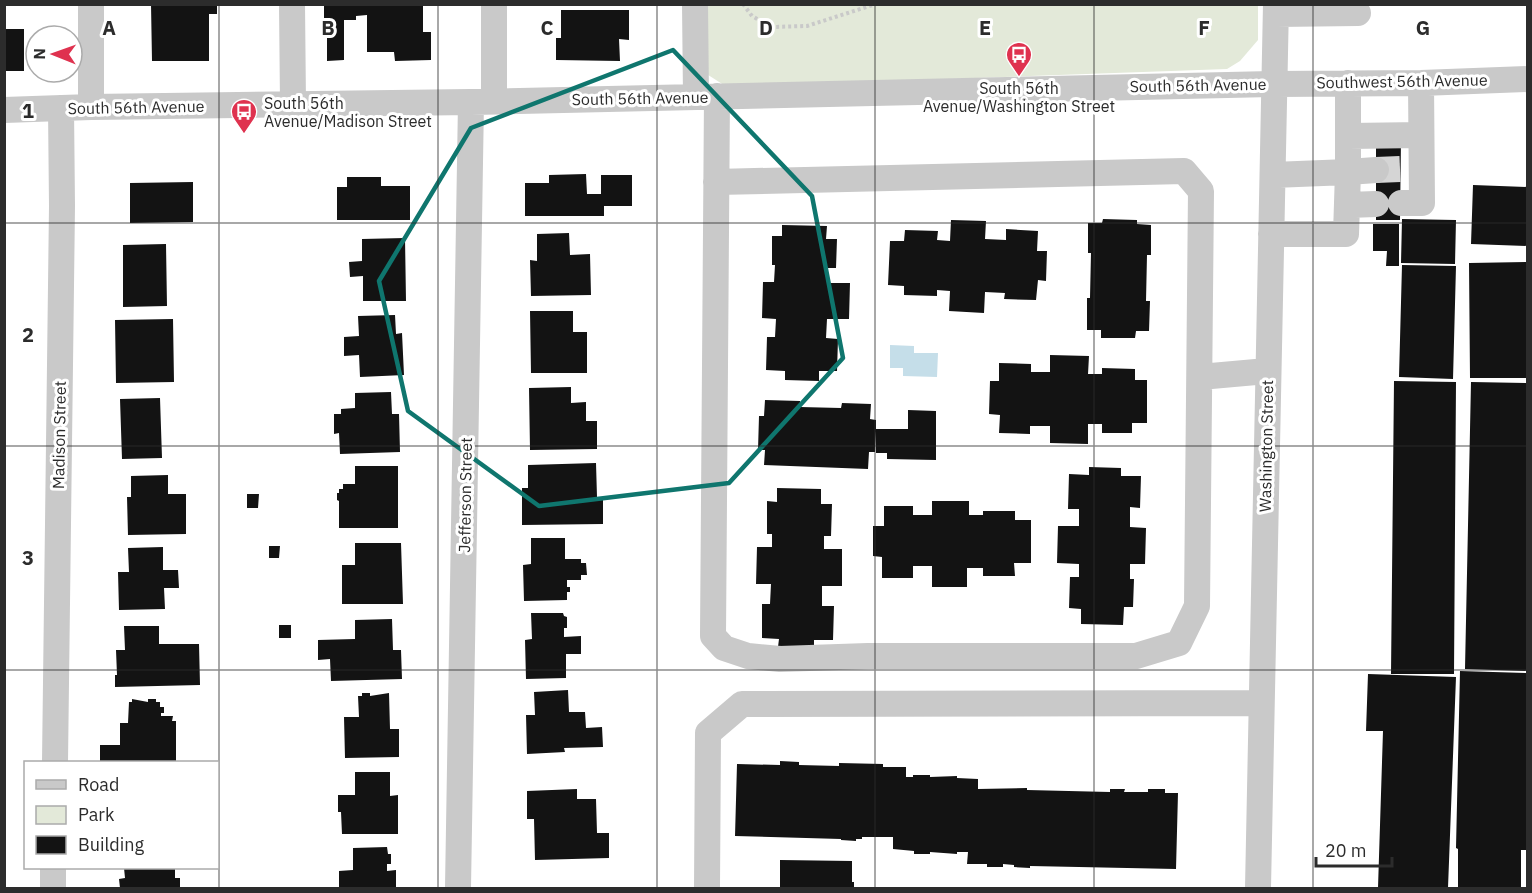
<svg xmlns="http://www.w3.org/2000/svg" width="1532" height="893" font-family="'IBM Plex Sans',sans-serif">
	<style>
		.green { fill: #e3e9d9 }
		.water { fill: #c5dee9 }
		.building { fill: #131313 }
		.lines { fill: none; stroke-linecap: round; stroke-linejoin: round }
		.minor-tunnel { stroke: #d5d5d5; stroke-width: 26; stroke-dasharray: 26 13; stroke-linecap: butt }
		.path { stroke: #c9c9c9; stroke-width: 4; stroke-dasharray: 3 3; stroke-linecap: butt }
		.minor { stroke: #c9c9c9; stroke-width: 26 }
		.marked { fill: none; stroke: #0f766e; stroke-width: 4.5; stroke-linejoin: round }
		.grid { fill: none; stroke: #2c2c2c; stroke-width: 1.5; stroke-opacity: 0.55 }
		.labels { text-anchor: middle; stroke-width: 6; stroke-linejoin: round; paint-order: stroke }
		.street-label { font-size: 16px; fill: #2c2c2c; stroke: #fff }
		.poi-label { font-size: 16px; fill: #2c2c2c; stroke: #fff }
		.grid-label { font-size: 20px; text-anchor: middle; font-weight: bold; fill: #2c2c2c; stroke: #fff; stroke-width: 6; stroke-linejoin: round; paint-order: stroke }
	</style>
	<rect width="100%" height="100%" fill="#fff"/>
	<path class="green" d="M705,5H1258V40L1240,61L1227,69L727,87L705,73Z"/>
	<path class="water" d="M890,345L914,346V353H938L937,377L903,376V368H890Z"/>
	<path class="building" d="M151,4H217V14H209V61H152Z
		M324,4H423V32H431V60L395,61L394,52H367V15L356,16V20H344V60L327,61V19H324Z
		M561,10H629V40L619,39L620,61L556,60V38H561Z
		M4,29H24V71H4Z
		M1376,140H1401L1400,220H1376Z
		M586,174L587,194H601V175H632V206H604V216H525V183H549V175Z
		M347,177H381V186H410V220H337V187H347Z
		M193,182V222L130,223V183Z
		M1473,185L1528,187V246L1471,244Z
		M1103,219L1137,220V224L1151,225V255H1147L1146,301H1150L1149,331H1136L1135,338H1101V330H1087V298H1090L1091,253H1088V223H1102Z
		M1402,219L1456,220L1455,264L1401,263Z
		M951,220L986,221L985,239L1006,240V229L1038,231L1037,251H1047L1046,281L1038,280L1036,300L1004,299L1005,293L985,292L984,313L949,311L950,291L937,290V296L904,295V286L888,285L890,241H904L905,230L938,231L937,240L950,241Z
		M1373,224H1399V266H1386L1387,251H1373Z
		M782,225L827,226L826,239H837L836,268H828L827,283H850L849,319H827L826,338L838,339L837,371H819V381L785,380V371L766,370L767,337H775L776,319L762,318L763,282H774L775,265H772V236H782Z
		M569,233L570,255L590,254L591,295L531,296L530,260L537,261V234Z
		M405,238L406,301H363V276L350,277L349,262L362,261V239Z
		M166,244L167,306L123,307V245Z
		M1528,262V378H1470L1469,263Z
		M1402,265L1456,266L1453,379L1399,377Z
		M530,311H573V332H587V373H531Z
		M395,315L396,334L402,333L404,375L360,377L359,355L344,356V337L359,336L358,316Z
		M173,319L174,382L116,383L115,320Z
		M1050,355L1089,356L1088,374H1102V368L1135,369V380H1147V423H1132V433H1102V424H1088V444L1050,443V426H1030V434L999,433L1000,415L989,414L990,381H999V363L1031,364V372H1050Z
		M1394,381L1456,382L1454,674H1391Z
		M1471,382L1528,383V671L1465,669Z
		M571,387V403L586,402V421H597V449L530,450L529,388Z
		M391,392L392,414H399L400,452L340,454L339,433L334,434V414H341V409L355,408V393Z
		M160,398L162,458L122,459L120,399Z
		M765,400L800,401V407L841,408L842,403L871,404L870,419L876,420V429H908V410L936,411V460L887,459V453H876V431L875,452H869L868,469L764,465L765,450H758L759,416H764Z
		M596,463L597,497H603V524L522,525V488H528V465Z
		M355,466H398V528H339V501L337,500V493H339V489H343V484H355Z
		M1089,467L1121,468V476H1141L1140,508L1130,507V527L1146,528L1145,564H1130V579H1134L1133,607H1124L1123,625L1081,624V609L1069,608L1070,577H1079V564L1057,563L1058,526H1079V509H1068L1069,474L1089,475Z
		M168,475V494H186V534L128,535L127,497H131V476Z
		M777,488L821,489V504H832L831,536H824V549H842V586H822V606H834L833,640H814V648L778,647L779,639L762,638V604H770L771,584H756L757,547H772V534H767V501L777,502Z
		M247,494H259L258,508H247Z
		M932,501H969V515H983V511H1015V520H1031V563H1014L1015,576H983V568H967V587H932V566H913V578H882V557L873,556V526H884V506H913V515H932Z
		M531,538H565V559H581V563H586L587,575H581V580H567V587H570V592H567V600L524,601L523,565L531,564Z
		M355,543H401L403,604H342V565H355Z
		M269,546H280L279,558H269Z
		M163,547V570H178L179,588H164L165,609L119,610L118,572H129L128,548Z
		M531,613H563L564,616L567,617V628H564V637L581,636V654H566V678L526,679L525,640L532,639Z
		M392,619L393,650H401L402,679L331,681L330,659L318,660V640L355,639V620Z
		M279,625H291V638H279Z
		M124,626H159V644H199L200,685L115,687V675H117L116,650H125Z
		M1460,671L1528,673V850H1521V888H1458V849L1456,848Z
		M1368,674L1456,677L1448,888H1378L1383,731H1366Z
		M568,690L569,712H585L586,728L602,727L603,747L564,748L565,752L527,754L526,715H535L534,692Z
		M362,693H370V696L389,693L390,729H399V757L345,758L344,717H359L358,696H362Z
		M132,699L148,702V699H156V702H160V707H164V713H161V716H173L172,721H176V762H100V745H120V723H128L129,702H132Z
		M780,761L799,762V765L839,766V763L883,764V767H906V777H913V775H930V777L957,776V778L978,779V789L1027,788V790L1110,792V789H1125L1124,792H1148V789H1165V793H1178L1176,869L1030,866V868L1014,867V865L1003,864V867H987V864H967L968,852H957V854L930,852V854H914V851L893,849V837H862V839H856V841L841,840V839L735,836L737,764L780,765Z
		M355,772H390V796L398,795V834H342L341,812H338V795H355Z
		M577,789V799H596L597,833H609V858L535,860L534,819H527V791Z
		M387,847L388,854H391V864H387V871L396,870V888H339V871L353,870V848Z
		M780,860L852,861V882H854V888H780Z
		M124,868H175V878H180V887L120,888L119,879L125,878Z"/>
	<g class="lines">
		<path class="minor-tunnel" d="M1376,170L1400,169"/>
		<path class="path" d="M743,4L752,16L772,27L807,26L876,4"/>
		<path class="minor" d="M91,4V107
			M292,4L293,104
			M494,4V101
			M695,4L696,97
			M1276,14L1358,13
			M1348,83V172L1376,170
			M4,110L91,107L471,102L1276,84L1421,83L1528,79
			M1349,136L1421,135
			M716,182L1184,171L1201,191L1197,606L1179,643L1136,656H868L780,659L748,656L724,648L713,636L717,96
			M1401,203H1422L1421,83
			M1348,205L1376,204
			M1271,234H1346L1348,172L1273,175
			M1200,377L1267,371
			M55,762L62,206L61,108
			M53,888V868
			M458,888L471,102
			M707,888L708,733L742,704L1261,703
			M1258,888L1276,4"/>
	</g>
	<path class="marked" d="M673,50L812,196L843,358L729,483L539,506L408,411L379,281L471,128Z"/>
	<path class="grid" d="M219,4V888M438,4V888M657,4V888M875,4V888M1094,4V888M1313,4V888M4,223H1528M4,446H1528M4,670H1528"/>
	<defs>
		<symbol id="bus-pin" viewBox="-11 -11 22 30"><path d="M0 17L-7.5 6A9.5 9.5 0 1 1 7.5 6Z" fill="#df324f" stroke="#fff"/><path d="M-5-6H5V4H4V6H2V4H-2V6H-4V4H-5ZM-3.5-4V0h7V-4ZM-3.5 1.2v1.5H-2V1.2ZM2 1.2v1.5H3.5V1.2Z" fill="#fff"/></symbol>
	</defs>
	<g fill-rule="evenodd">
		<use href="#bus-pin" x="1004" y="40" width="30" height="40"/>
		<use href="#bus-pin" x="229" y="97" width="30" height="40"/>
	</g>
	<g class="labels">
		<g class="street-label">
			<text transform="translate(1402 81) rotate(-1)" y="6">Southwest 56th Avenue</text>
			<text transform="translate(1198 85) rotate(-1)" y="6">South 56th Avenue</text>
			<text transform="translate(640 98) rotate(-1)" y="6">South 56th Avenue</text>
			<text transform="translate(136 107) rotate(-1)" y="6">South 56th Avenue</text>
			<text transform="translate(59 435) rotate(-89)" y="6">Madison Street</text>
			<text transform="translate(1266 446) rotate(-89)" y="6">Washington Street</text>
			<text transform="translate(465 495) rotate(-89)" y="6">Jefferson Street</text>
		</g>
		<g class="poi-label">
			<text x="1019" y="94">South 56th<tspan x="1019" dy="18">Avenue/Washington Street</tspan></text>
			<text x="264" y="109" text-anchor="start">South 56th<tspan x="264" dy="18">Avenue/Madison Street</tspan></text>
		</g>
	</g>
	<g class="grid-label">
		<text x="109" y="35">A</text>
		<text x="328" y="35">B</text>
		<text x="547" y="35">C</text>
		<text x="766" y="35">D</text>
		<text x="985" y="35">E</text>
		<text x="1204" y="35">F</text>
		<text x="1423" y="35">G</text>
		<text x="28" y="118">1</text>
		<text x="28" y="342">2</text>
		<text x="28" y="565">3</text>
	</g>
	<rect width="1532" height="893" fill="none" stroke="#2c2c2c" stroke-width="12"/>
	<rect x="24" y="761" width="195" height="108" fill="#ffffff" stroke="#ababab" stroke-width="1.5"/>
	<rect x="36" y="780" width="30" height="9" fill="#c9c9c9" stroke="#ababab" stroke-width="1.5"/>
	<text x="78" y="791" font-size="18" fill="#2c2c2c">Road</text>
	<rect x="36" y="806" width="30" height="18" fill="#e3e9d9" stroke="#ababab" stroke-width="1.5"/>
	<text x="78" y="821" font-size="18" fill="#2c2c2c">Park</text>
	<rect x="36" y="836" width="30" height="18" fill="#131313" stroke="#ababab" stroke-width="1.5"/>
	<text x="78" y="851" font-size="18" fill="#2c2c2c">Building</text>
	<g transform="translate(54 54) rotate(271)"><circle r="28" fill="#ffffff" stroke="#ababab" stroke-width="1.5"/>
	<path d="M0-4.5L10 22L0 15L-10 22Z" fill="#df324f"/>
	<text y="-9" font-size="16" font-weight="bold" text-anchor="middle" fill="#2c2c2c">N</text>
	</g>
	<path d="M1316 857v9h76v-9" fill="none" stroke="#2c2c2c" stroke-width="3"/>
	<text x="1325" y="857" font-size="18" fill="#2c2c2c" stroke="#ffffff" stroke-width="4.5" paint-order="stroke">20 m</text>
</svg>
